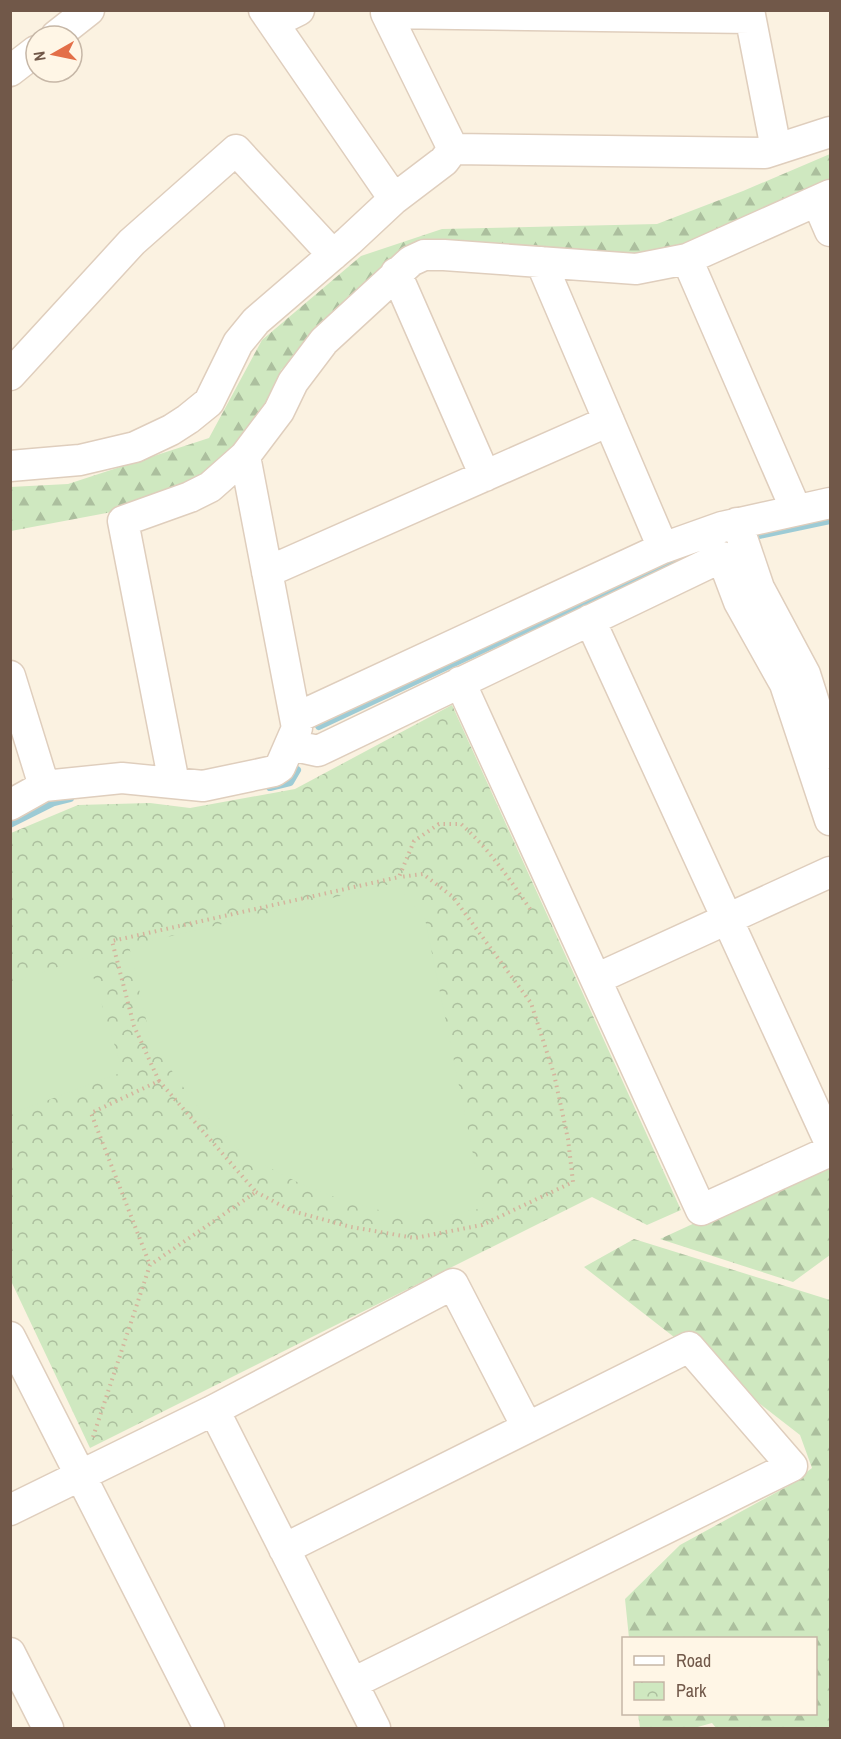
<svg xmlns="http://www.w3.org/2000/svg" width="841" height="1739" font-family="'Archivo Narrow',sans-serif">
	<style>
		.forest { fill: url(#forest-firs) }
		.park { fill: url(#park-crowns) }
		.garden { fill: #cfe8c0 }
		.lines { fill: none; stroke-linecap: round; stroke-linejoin: round }
		.stream { stroke: #9dcbd5; stroke-width: 8 }
		.minor-casing { stroke: #dfcebd; stroke-width: 33 }
		.path { stroke: #d4b49d; stroke-width: 4; stroke-dasharray: 1.5 4.5; stroke-linecap: butt }
		.minor { stroke: #fff; stroke-width: 30 }
	</style>
	<defs>
		<pattern id="forest-firs" width="22" height="20" patternUnits="userSpaceOnUse" patternTransform="scale(1.5)"><rect width="22" height="20" fill="#cfe8c0"/><path d="M5 1l3.5 6h-7zM16 11l3.5 6h-7z" fill="#acbf9e"/></pattern>
		<pattern id="park-crowns" width="20" height="18" patternUnits="userSpaceOnUse" patternTransform="scale(1.5)"><rect width="20" height="18" fill="#cfe8c0"/><path d="M2 6a3 3 0 1 1 6 0M12 15a3 3 0 1 1 6 0" fill="none" stroke="#acbf9e"/></pattern>
	</defs>
	<rect width="100%" height="100%" fill="#fbf2e1"/>
	<path class="forest" d="M830,154V184L760,238L636,257L463,261L391,277L281,370L250,462L149,505L11,531L10,487L68,484L209,438L262,340L361,256L442,229L657,224L743,191Z
		M830,1161V1255L793,1282L660,1239Z
		M634,1239L830,1300V1728H716L712,1723L694,1728H640L638,1714H816V1638H629L625,1599L680,1545L788,1486L812,1468L800,1435L584,1267Z"/>
	<path class="park" d="M452,705L681,1210L647,1225L592,1197L90,1448L11,1281V833L78,805L150,803L190,808L295,789Z"/>
	<path class="garden" d="M395,883L425,919L484,1208L437,1217L395,1214L347,1202L301,1184L242,1154L193,1101L151,1041L129,946Z
		M87,957L123,1072L11,1114V983Z"/>
	<g class="lines">
		<path class="stream" d="M759,535L830,520
			M319,726L665,564L703,551
			M270,787L290,782L297,770
			M10,824L54,802L70,798"/>
		<defs>
			<path id="minor" d="M264,10L394,199
				M749,10L776,149
				M273,23L299,10
				M56,36L89,10
				M10,71L36,51
				M453,149L386,13L750,18
				M817,201L830,231
				M687,259L796,510
				M541,262L663,548
				M396,273L485,476
				M10,375L132,242L236,150L333,255
				M10,466L80,460L135,447L171,430L188,419L209,402L238,343L256,321L349,241L394,199L444,161L453,149L765,153L830,132
				M737,523L759,588L805,674L830,753
				M267,572L609,421
				M590,620L830,1143
				M10,676L44,786
				M460,682L701,1210L830,1151
				M296,718L663,548L722,527L830,503
				M290,745L318,751L722,557L739,602L785,684L830,820
				M174,783L123,521L190,497L210,487L245,456
				M10,805L44,786L122,778L203,786L274,771L280,767L297,728L245,456L279,411L293,382L324,341L411,261L424,255H444L636,269L687,259L830,195
				M596,979L830,872
				M10,1337L209,1728
				M214,1410L375,1728
				M10,1510L214,1410L453,1284L527,1427
				M284,1549L689,1347L792,1466L353,1683
				M10,1653L48,1728"/>
		</defs>
		<use href="#minor" class="minor-casing"/>
		<path class="path" d="M159,1081L134,1026L112,941L399,877L414,841L439,824H461C489,849 509,878 530,909
			M256,1192L292,1211L351,1227L415,1238L482,1225L573,1182L568,1139L554,1074L531,1003L453,897L423,874L400,877
			M93,1437L150,1265L256,1192L159,1081L91,1113L150,1265"/>
		<use href="#minor" class="minor"/>
	</g>
	<rect width="841" height="1739" fill="none" stroke="#715849" stroke-width="24"/>
	<rect x="622" y="1637" width="195" height="78" fill="#fff6e6" stroke="#c6b7a7" stroke-width="1.5"/>
	<rect x="634" y="1656" width="30" height="9" fill="#ffffff" stroke="#c6b7a7" stroke-width="1.5"/>
	<text x="676" y="1667" font-size="18" fill="#715849">Road</text>
	<rect x="634" y="1682" width="30" height="18" fill="url(#park-crowns)" stroke="#c6b7a7" stroke-width="1.5"/>
	<text x="676" y="1697" font-size="18" fill="#715849">Park</text>
	<g transform="translate(54 54) rotate(261)"><circle r="28" fill="#fff6e6" stroke="#c6b7a7" stroke-width="1.5"/>
	<path d="M0-4.5L10 22L0 15L-10 22Z" fill="#e36f48"/>
	<text y="-9" font-size="16" font-weight="bold" text-anchor="middle" fill="#715849">N</text>
	</g>
</svg>
